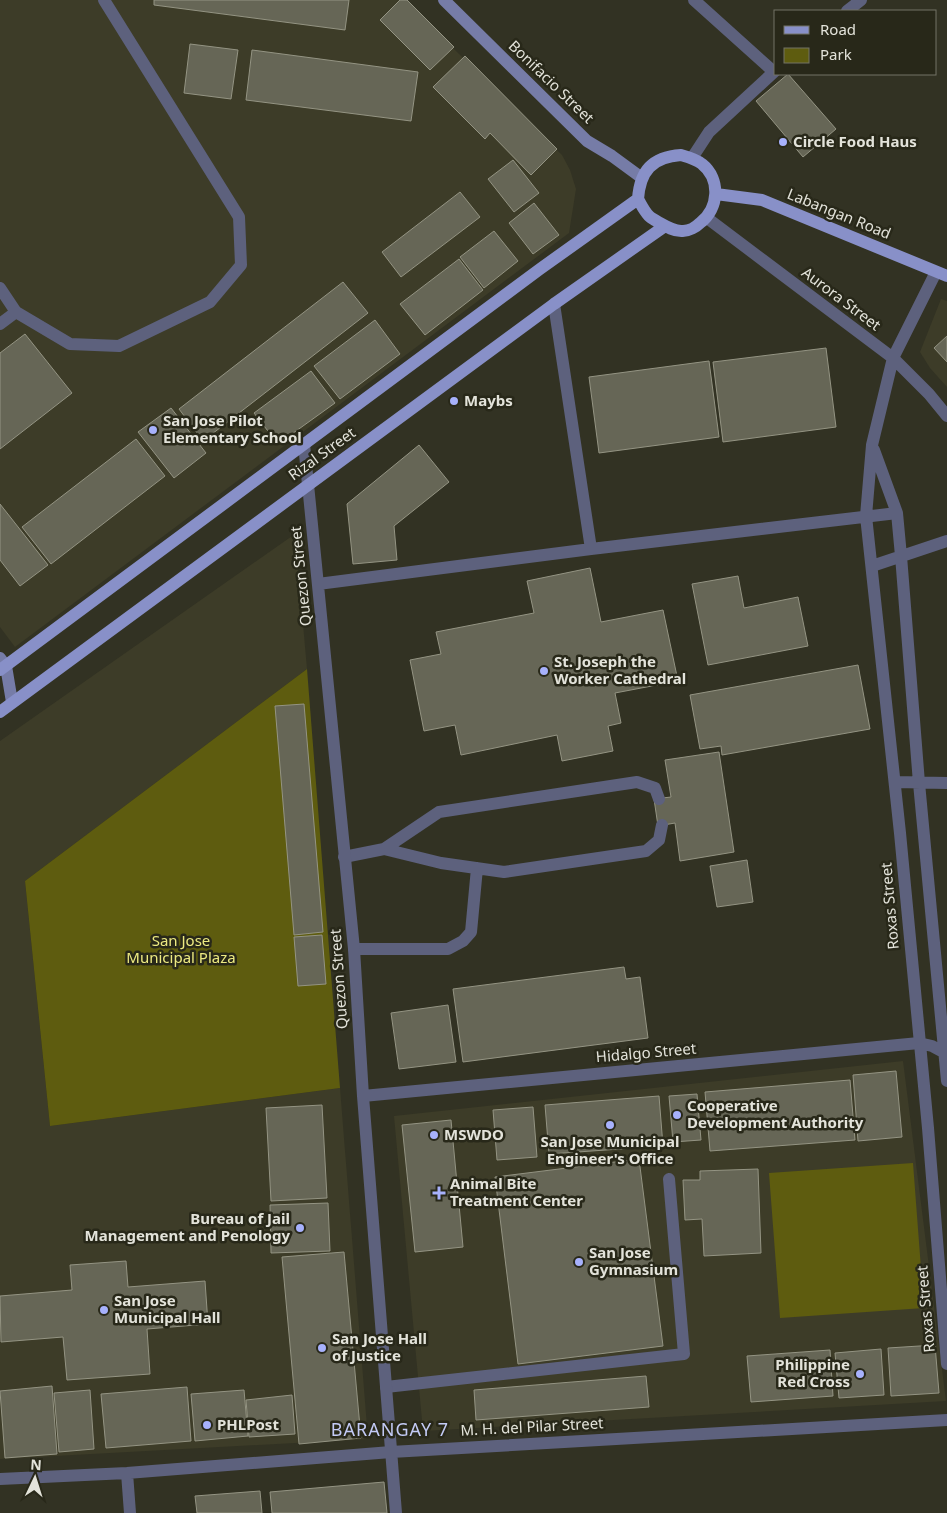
<svg xmlns="http://www.w3.org/2000/svg" width="947" height="1513" font-family="'Noto Sans',sans-serif">
	<style>
		.built { fill: #3d3c28 }
		.green { fill: #5e5c0f }
		.building { fill: #666656; stroke: #949483 }
		.lines { fill: none; stroke-linecap: round; stroke-linejoin: round }
		.lane { stroke: #5d617d; stroke-width: 12 }
		.street { stroke: #5d617d; stroke-width: 12 }
		.secondary { stroke: #767ca7; stroke-width: 12 }
		.primary { stroke: #8890c8; stroke-width: 12 }
		.poi-dot { fill: #a7b1fc; stroke: #282819; stroke-width: 2 }
		.labels { text-anchor: middle; stroke-width: 5; stroke-linejoin: round; paint-order: stroke }
		.street-label { font-size: 15px; fill: #e3e3da; stroke: #282819 }
		.poi-label { font-size: 15px; font-weight: bold; fill: #e3e3da; stroke: #282819; text-anchor: start }
		.park-label { font-size: 15px; fill: #ece981; stroke: #282819 }
		.quarter-label { font-size: 18px; letter-spacing: 1px; fill: #c3caf5; stroke: #282819 }
	</style>
	<rect width="100%" height="100%" fill="#323223"/>
	<path class="built" d="M0,0H404L562,155L570,170L576,189L569,233L15,647L0,627Z
		M941,299L947,301V387L930,368L920,352Z
		M295,534L307,669L25,881L50,1126L340,1088L368,1439L0,1459V741Z
		M903,1061L946,1401L423,1431L394,1116Z"/>
	<path class="green" d="M307,669L340,1088L50,1126L25,881Z
		M913,1163L924,1308L780,1318L769,1173Z"/>
	<path class="building" d="M154,0H349L345,30L154,5Z
		M400,0H407L454,47L430,70L380,20Z
		M190,44L238,50L231,99L184,93Z
		M252,50L418,72L411,121L246,100Z
		M465,56L557,149L531,175L490,133L485,139L433,87Z
		M788,74L836,129L803,157L756,101Z
		M513,160L539,193L514,212L488,179Z
		M460,192L480,217L401,277L382,252Z
		M534,203L559,235L533,254L509,223Z
		M494,231L518,261L484,288L460,257Z
		M459,259L483,290L425,335L400,304Z
		M343,282L368,313L203,441L179,409Z
		M375,320L400,354L340,399L314,366Z
		M25,334L72,393L0,449V353Z
		M947,336V362L934,348Z
		M826,348L836,427L723,442L713,362Z
		M709,361L719,437L599,453L589,377Z
		M311,371L335,403L278,444L254,413Z
		M171,408L206,453L174,478L138,432Z
		M136,439L165,476L51,564L22,527Z
		M419,445L449,482L394,526L397,560L353,564L347,504Z
		M0,504L48,565L20,586L0,560Z
		M590,568L601,622L663,610L678,681L615,693L621,723L608,726L613,751L562,761L557,735L461,755L455,725L424,731L410,660L441,654L436,632L534,613L527,581Z
		M738,576L744,608L798,597L808,646L708,665L692,584Z
		M858,665L870,729L722,755L721,746L700,749L690,695Z
		M304,704L323,932L294,935L275,706Z
		M719,752L734,852L680,861L675,823L658,826L654,799L671,797L665,760Z
		M747,860L753,902L717,907L710,866Z
		M322,935L326,984L298,986L294,937Z
		M624,967L626,979L640,977L648,1038L463,1062L453,989Z
		M448,1005L456,1062L399,1069L391,1013Z
		M896,1071L902,1137L858,1141L853,1075Z
		M850,1080L855,1140L710,1151L705,1092Z
		M697,1094L701,1140L673,1142L669,1096Z
		M659,1096L663,1146L549,1154L545,1105Z
		M322,1105L327,1198L271,1201L266,1108Z
		M533,1107L537,1157L497,1160L493,1110Z
		M451,1120L463,1247L415,1252L402,1125Z
		M639,1159L663,1346L518,1364L495,1177Z
		M758,1169L761,1253L704,1256L702,1219L685,1220L683,1180H700V1171Z
		M328,1203L330,1251L271,1253L270,1205Z
		M344,1252L361,1438L299,1444L282,1257Z
		M126,1261L128,1287L205,1281L208,1324L147,1329L150,1374L67,1380L63,1337L1,1342L0,1296L72,1290L70,1265Z
		M935,1345L939,1393L891,1396L888,1348Z
		M881,1349L884,1395L839,1398L835,1353Z
		M830,1350L833,1396L751,1402L747,1356Z
		M646,1376L649,1407L476,1420L474,1390Z
		M52,1386L57,1454L5,1458L0,1391Z
		M187,1387L191,1441L106,1448L101,1394Z
		M90,1390L94,1449L59,1452L54,1393Z
		M244,1390L248,1436L195,1441L191,1394Z
		M292,1395L295,1434L249,1437L246,1400Z
		M384,1482L387,1513H272L270,1492Z
		M260,1491L262,1513H197L195,1496Z"/>
	<g class="lines">
		<path class="lane" d="M0,288L16,312L70,344L119,346L210,302L241,265L239,217L104,0
			M0,324L16,312
			M384,849L441,863L504,872L646,851L659,840L662,825
			M344,857L384,849L439,812L637,782L655,788L659,799
			M354,949H448L463,941L471,932L477,868
			M386,1387L684,1354L669,1179"/>
		<path class="street" d="M694,0L774,72
			M847,11L861,0
			M692,158L709,132L776,70
			M707,218L893,358L929,394L947,416
			M936,272L893,358L872,445L866,516L900,833L928,1128L947,1364
			M554,304L591,549
			M304,444L354,949L363,1096L396,1513
			M874,450L897,513L901,556L919,783L947,1081
			M872,566L947,541
			M318,584L591,549L897,513
			M895,782L947,783
			M363,1096L919,1043L932,1046L947,1054
			M127,1473L130,1513
			M0,1479L127,1473L391,1452L947,1420"/>
		<path class="secondary" d="M444,0L587,141L612,156L642,178
			M0,658L6,666L12,702"/>
		<path class="primary" d="M681,155C688,157 696,159 702,164C721,179 719,209 700,223C696,227 689,231 683,231C675,232 665,226 658,222C655,220 651,218 649,216C644,211 641,204 638,199C640,171 652,157 681,155Z
			M716,194L762,200L947,276
			M0,670L540,269L638,199
			M0,712L554,304L665,226"/>
	</g>
	<g class="poi-dot">
		<circle cx="783" cy="142" r="5"/>
		<circle cx="454" cy="401" r="5"/>
		<circle cx="153" cy="430" r="5"/>
		<circle cx="544" cy="671" r="5"/>
		<circle cx="677" cy="1115" r="5"/>
		<circle cx="610" cy="1125" r="5"/>
		<circle cx="434" cy="1135" r="5"/>
		<path d="M436.5 1185.5h5v5h5v5h-5v5h-5v-5h-5v-5h5z"/>
		<circle cx="300" cy="1228" r="5"/>
		<circle cx="579" cy="1262" r="5"/>
		<circle cx="104" cy="1310" r="5"/>
		<circle cx="322" cy="1348" r="5"/>
		<circle cx="860" cy="1374" r="5"/>
		<circle cx="207" cy="1425" r="5"/>
	</g>
	<g class="labels">
		<g class="street-label">
			<text transform="translate(551 82) rotate(44)" y="5">Bonifacio Street</text>
			<text transform="translate(839 214) rotate(22)" y="5">Labangan Road</text>
			<text transform="translate(841 299) rotate(37)" y="5">Aurora Street</text>
			<text transform="translate(322 454) rotate(-36)" y="5">Rizal Street</text>
			<text transform="translate(301 576) rotate(-96)" y="5">Quezon Street</text>
			<text transform="translate(890 906) rotate(-95)" y="5">Roxas Street</text>
			<text transform="translate(339 979) rotate(-94)" y="5">Quezon Street</text>
			<text transform="translate(646 1053) rotate(-5)" y="5">Hidalgo Street</text>
			<text transform="translate(926 1309) rotate(-95)" y="5">Roxas Street</text>
			<text transform="translate(532 1427) rotate(-3)" y="5">M. H. del Pilar Street</text>
		</g>
		<g class="poi-label">
			<text x="793" y="147">Circle Food Haus</text>
			<text x="464" y="406">Maybs</text>
			<text x="163" y="426">San Jose Pilot<tspan x="163" dy="17">Elementary School</tspan></text>
			<text x="554" y="667">St. Joseph the<tspan x="554" dy="17">Worker Cathedral</tspan></text>
			<text x="687" y="1111">Cooperative<tspan x="687" dy="17">Development Authority</tspan></text>
			<text x="444" y="1140">MSWDO</text>
			<text x="610" y="1147" text-anchor="middle">San Jose Municipal<tspan x="610" dy="17">Engineer's Office</tspan></text>
			<text x="450" y="1189">Animal Bite<tspan x="450" dy="17">Treatment Center</tspan></text>
			<text x="290" y="1224" text-anchor="end">Bureau of Jail<tspan x="290" dy="17">Management and Penology</tspan></text>
			<text x="589" y="1258">San Jose<tspan x="589" dy="17">Gymnasium</tspan></text>
			<text x="114" y="1306">San Jose<tspan x="114" dy="17">Municipal Hall</tspan></text>
			<text x="332" y="1344">San Jose Hall<tspan x="332" dy="17">of Justice</tspan></text>
			<text x="850" y="1370" text-anchor="end">Philippine<tspan x="850" dy="17">Red Cross</tspan></text>
			<text x="217" y="1430">PHLPost</text>
		</g>
		<g class="park-label">
			<text x="181" y="946">San Jose<tspan x="181" dy="17">Municipal Plaza</tspan></text>
		</g>
		<g class="quarter-label">
			<text x="390" y="1436">BARANGAY 7</text>
		</g>
	</g>
	<rect x="774" y="10" width="162" height="65" fill="#282819" stroke="#737366"/>
	<rect x="784" y="26" width="25" height="8" fill="#8890c8" stroke="#737366"/>
	<text x="820" y="35" font-size="15" fill="#e3e3da">Road</text>
	<rect x="784" y="48" width="25" height="15" fill="#5e5c0f" stroke="#737366"/>
	<text x="820" y="60" font-size="15" fill="#e3e3da">Park</text>
	<g transform="translate(35 1478) rotate(4)" stroke="#282819" stroke-width="4" paint-order="stroke">
	<path d="M0-4L9 19L0 12L-9 19Z" fill="#e3e3da"/>
	<text y="-8" font-size="14" font-weight="bold" text-anchor="middle" fill="#e3e3da">N</text>
	</g>
</svg>
